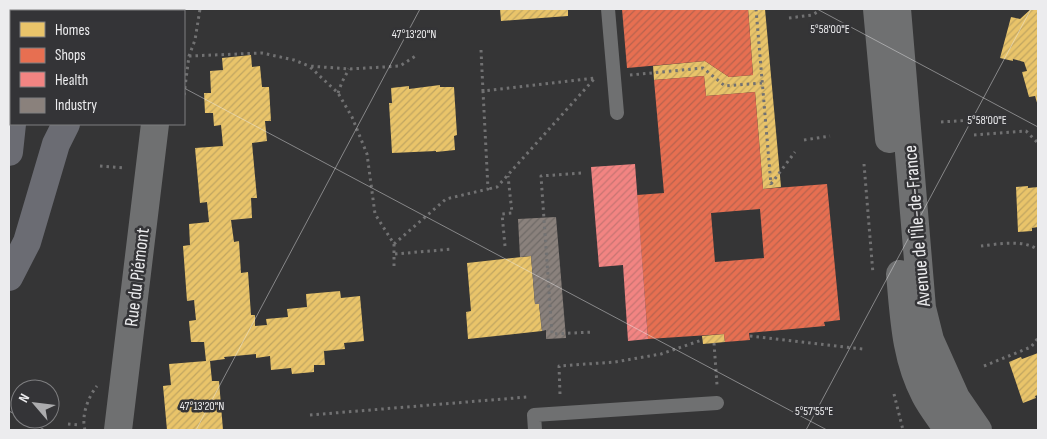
<svg xmlns="http://www.w3.org/2000/svg" width="1047" height="439" font-family="'Sofia Sans Condensed',sans-serif">
	<style>
		.homes { fill: url(#homes-hatch) }
		.shops { fill: url(#shops-hatch); fill-rule: evenodd }
		.health { fill: url(#health-hatch) }
		.industry { fill: url(#industry-hatch) }
		.lines { fill: none; stroke-linecap: round; stroke-linejoin: round }
		.path { stroke: #717172; stroke-width: 3; stroke-dasharray: 2.5 4; stroke-linecap: butt }
		.service { stroke: #6f7071; stroke-width: 14 }
		.minor { stroke: #6f7071; stroke-width: 28 }
		.tertiary { stroke: #6f7071; stroke-width: 28 }
		.primary { stroke: #6b6c73; stroke-width: 28 }
		.ticks { fill: none; stroke: #ececee; stroke-width: 1; stroke-opacity: 0.45 }
		.labels { text-anchor: middle; stroke-width: 5; stroke-linejoin: round; paint-order: stroke }
		.street-label { font-size: 19px; fill: #ececee; stroke: #343437 }
		.ticks-label { font-size: 12px; text-anchor: middle; fill: #ececee; stroke: #343437; stroke-width: 5; stroke-linejoin: round; paint-order: stroke }
	</style>
	<defs>
		<pattern id="homes-hatch" width="6" height="6" patternUnits="userSpaceOnUse" patternTransform="scale(1.25)"><rect width="6" height="6" fill="#e9c46a"/><path d="M-1 1l2-2M0 6l6-6M5 7l2-2" fill="none" stroke="#c0a561"/></pattern>
		<pattern id="shops-hatch" width="6" height="6" patternUnits="userSpaceOnUse" patternTransform="scale(1.25)"><rect width="6" height="6" fill="#e76f51"/><path d="M-1 1l2-2M0 6l6-6M5 7l2-2" fill="none" stroke="#b7634e"/></pattern>
		<pattern id="health-hatch" width="6" height="6" patternUnits="userSpaceOnUse" patternTransform="scale(1.25)"><rect width="6" height="6" fill="#f28482"/><path d="M-1 1l2-2M0 6l6-6M5 7l2-2" fill="none" stroke="#c77573"/></pattern>
		<pattern id="industry-hatch" width="6" height="6" patternUnits="userSpaceOnUse" patternTransform="scale(1.25)"><rect width="6" height="6" fill="#8a817c"/><path d="M-1 1l2-2M0 6l6-6M5 7l2-2" fill="none" stroke="#6f6a67"/></pattern>
	</defs>
	<rect width="100%" height="100%" fill="#353536"/>
	<path class="homes" d="M500,9H568V16L501,21Z
		M748,9H765L781,187L763,189L755,92L706,96L704,76L654,80L653,66L705,61L729,77L753,75Z
		M1031,9H1038V106L1035,96L1029,97L1022,72L1027,71L1024,62L1013,59V61L1000,58L1011,17L1020,19Z
		M251,55L252,67L260,66L262,87H269L271,121H265L267,141L252,143L257,198H251L252,218L231,220L234,242L239,241L241,273L248,272L251,315H255V326L267,325L266,319L288,317L287,309L307,307L306,294L340,291L341,298L360,296L364,341L344,343L345,349L324,351L325,365H314V372L292,374L291,368L271,370L270,356L256,358V354L224,357L225,359L210,361L212,381H219L223,430H167L163,386L171,385L169,364L206,361L204,342H191L189,321L196,320L194,300L187,301L183,246L190,245L189,224L209,222L207,202L200,203L195,148L223,146L221,125L214,126L213,113H205L204,93H211L210,71L223,70L222,58Z
		M440,85V87H454L457,135L454,136L455,150L436,152V151L392,153L389,103H392L391,88L409,86V89Z
		M1028,186V188L1038,187V227L1032,228V231L1018,232L1016,187Z
		M531,256L535,304H539L542,331L468,339L466,312L471,311L467,263Z
		M724,334L725,342L703,344L702,336Z
		M1038,353V395L1035,396L1036,398L1023,403L1009,362L1021,357L1022,359Z"/>
	<path class="shops" d="M622,9H748L753,75L729,77L705,61L627,68Z
		M704,76L706,96L755,92L763,189L827,184L840,320L824,322L825,326L749,333L750,340L725,342L724,334L648,339L637,195L664,193L654,80ZM760,209L764,258L715,262L711,213Z"/>
	<path class="health" d="M635,164L648,339L628,341L623,265L599,267L591,167Z"/>
	<path class="industry" d="M556,217L566,338L546,339V330L542,331L539,304H535L531,256L520,257L518,219Z"/>
	<g class="lines">
		<path class="path" d="M756,9L771,185
			M789,18L812,15L819,11
			M481,50L483,91
			M189,56L262,53L294,60L309,66
			M630,75L703,68L725,86L762,83
			M338,93L342,82L349,69
			M184,95L189,56L195,40L200,9
			M941,122L973,120
			M974,135L1026,131L1038,143
			M804,140L830,136
			M864,164L873,274
			M100,166L124,168
			M581,173L541,176L552,334L593,332
			M771,184L795,152
			M394,244L446,199L488,189L483,91L595,78L497,187L488,189
			M505,246L502,214L512,213L508,176
			M981,246C998,244 1024,239 1038,250
			M395,254L453,249
			M394,266V244L375,214L367,154L352,117L338,93L309,66L349,69L400,66L417,55
			M750,336L863,349
			M714,343L717,385
			M984,366L1031,347L1038,338
			M560,394L559,366L615,362L661,354L702,340
			M894,394L903,430
			M310,415L527,397
			M68,424L79,425
			M85,430C81,416 88,397 97,386"/>
		<path class="service" d="M608,9L617,113
			M535,430L534,415L717,403"/>
		<path class="minor" d="M170,11V9
			M118,430L155,124"/>
		<path class="tertiary" d="M877,9L889,139
			M897,9L922,308L930,340L956,398L978,430
			M900,274C904,316 905,357 925,395C931,407 941,419 948,430"/>
		<path class="primary" d="M46,9V11
			M9,152L12,124
			M9,277L27,242L56,144L66,124"/>
	</g>
	<path class="ticks" d="M34,9L39,11M817,9L1038,127M184,88L827,430M9,411L20,417M24,419L45,430M196,430L420,9M806,430L1031,9"/>
	<g class="labels">
		<g class="street-label">
			<text transform="translate(916 226) rotate(-95)" y="7">Avenue de l'Île-de-France</text>
			<text transform="translate(136 277) rotate(-83)" y="7">Rue du Piémont</text>
		</g>
	</g>
	<g class="ticks-label">
		<text x="830" y="33">5°58'00"E</text>
		<text x="414" y="38">47°13'20"N</text>
		<text x="987" y="124">5°58'00"E</text>
		<text x="202" y="410">47°13'20"N</text>
		<text x="814" y="415">5°57'55"E</text>
	</g>
	<rect width="1047" height="439" fill="none" stroke="#ececee" stroke-width="20"/>
	<rect x="10" y="10" width="175" height="115" fill="#343437" stroke="#7e7e80"/>
	<rect x="20" y="22" width="25" height="15" fill="#e9c46a" stroke="#7e7e80"/>
	<text x="55" y="35" font-size="15" fill="#ececee">Homes</text>
	<rect x="20" y="48" width="25" height="15" fill="#e76f51" stroke="#7e7e80"/>
	<text x="55" y="60" font-size="15" fill="#ececee">Shops</text>
	<rect x="20" y="72" width="25" height="15" fill="#f28482" stroke="#7e7e80"/>
	<text x="55" y="85" font-size="15" fill="#ececee">Health</text>
	<rect x="20" y="98" width="25" height="15" fill="#8a817c" stroke="#7e7e80"/>
	<text x="55" y="110" font-size="15" fill="#ececee">Industry</text>
	<g transform="translate(35 404) rotate(298)"><circle r="24" fill="#343437" stroke="#7e7e80"/>
	<path d="M0-4L9 19L0 12L-9 19Z" fill="#acacae"/>
	<text y="-8" font-size="14" font-weight="bold" text-anchor="middle" fill="#ececee">N</text>
	</g>
</svg>
